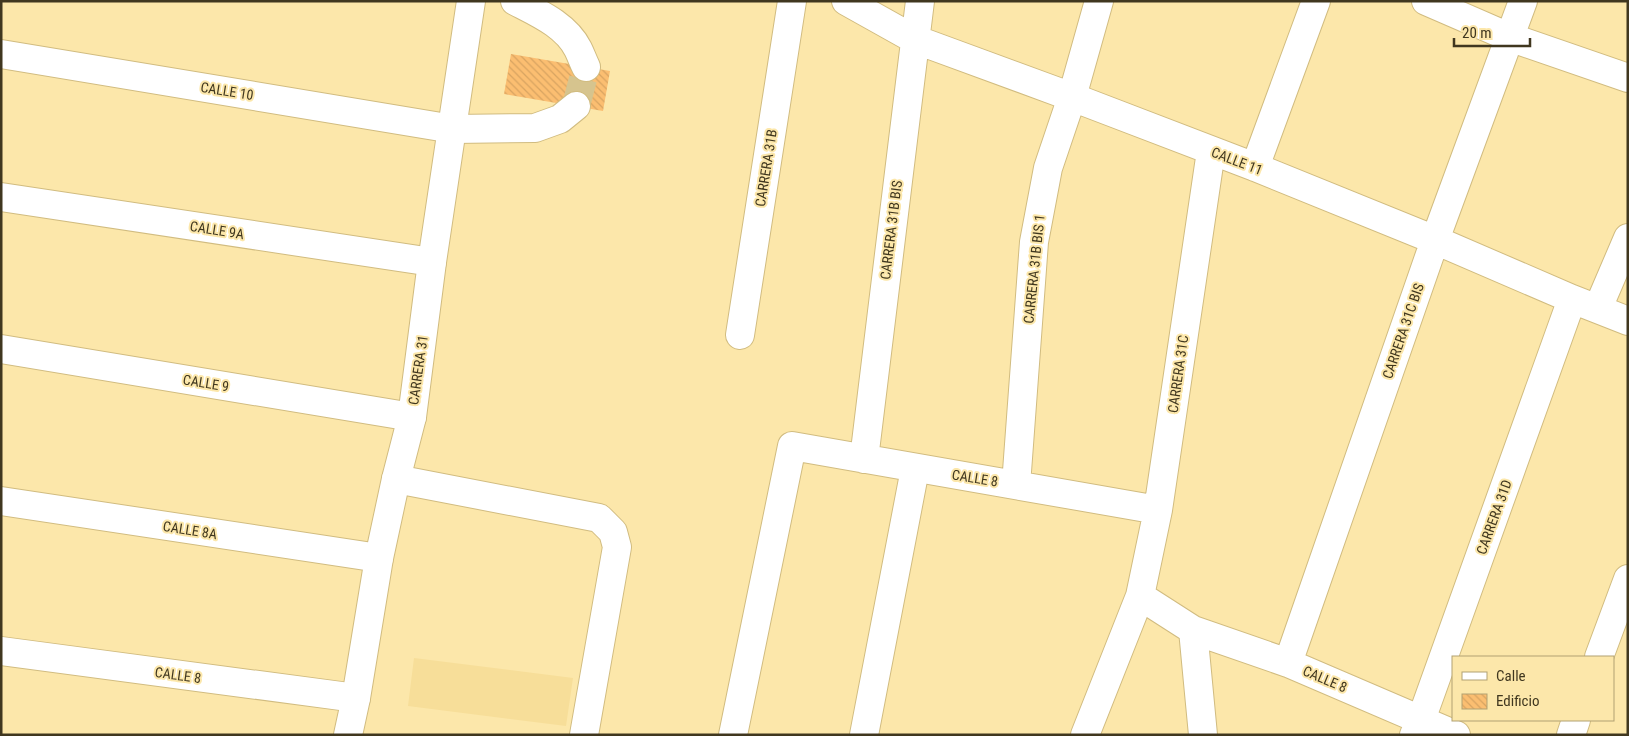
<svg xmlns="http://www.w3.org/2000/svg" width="1629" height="736" font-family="'Roboto Condensed',sans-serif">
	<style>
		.built { fill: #f7de99 }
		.building { fill: url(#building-back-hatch) }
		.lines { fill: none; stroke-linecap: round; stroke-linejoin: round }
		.minor-tunnel { stroke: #d6c48e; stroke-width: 28; stroke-dasharray: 28 14; stroke-linecap: butt }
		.minor-casing { stroke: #d1bc80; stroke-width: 30 }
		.major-casing { stroke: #d1bc80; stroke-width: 30 }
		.minor { stroke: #fff; stroke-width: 28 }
		.major { stroke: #fff; stroke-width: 28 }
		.labels { text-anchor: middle; stroke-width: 4; stroke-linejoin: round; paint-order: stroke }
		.street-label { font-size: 14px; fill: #40371f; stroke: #fce7aa }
	</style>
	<defs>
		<pattern id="building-back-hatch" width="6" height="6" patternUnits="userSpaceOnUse" patternTransform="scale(1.25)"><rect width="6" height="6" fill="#fbbe71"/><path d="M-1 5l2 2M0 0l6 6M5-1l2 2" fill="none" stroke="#d8a461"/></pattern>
	</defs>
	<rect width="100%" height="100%" fill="#fce7aa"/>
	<path class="built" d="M414,658L573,678L566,726L408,706Z"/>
	<path class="building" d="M511,54L610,71L603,111L504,94Z"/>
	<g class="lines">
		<path class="minor-tunnel" d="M576,106L586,67"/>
		<defs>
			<path id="minor" d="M515,1C538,13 566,25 578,49C581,55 583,61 586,67
				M846,1L914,39L1072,97L1255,167L1435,240L1572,299L1628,321
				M1426,1L1509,37L1628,78
				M1,54L453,129L535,128L560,119L576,106
				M1255,167L1316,1
				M1,197L432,262
				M1598,308L1628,238
				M740,335L792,1
				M1,349L412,417
				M864,459L920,1
				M396,479L599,518L613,532L617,547L584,735
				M1016,485L1034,242L1048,168L1072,97L1099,1
				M1,501L379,558
				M1140,596L1193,630L1288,663L1456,735
				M1193,630L1203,735
				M1,651L356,698
				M1599,657L1628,579
				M1288,663L1435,240L1523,1
				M733,735L792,446L1158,510
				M864,735L915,469
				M1085,735L1140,596L1158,510L1211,151
				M1414,735L1421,720L1572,299
				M1571,735L1576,720"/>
			<path id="major" d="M348,735L356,698L379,558L396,479L412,417L432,262L471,1"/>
		</defs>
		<use href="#minor" class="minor-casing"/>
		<use href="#major" class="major-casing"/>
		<use href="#minor" class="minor"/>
		<use href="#major" class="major"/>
	</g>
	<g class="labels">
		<g class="street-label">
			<text transform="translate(227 91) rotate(9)" y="5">CALLE 10</text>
			<text transform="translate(1237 161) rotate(21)" y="5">CALLE 11</text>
			<text transform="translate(766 168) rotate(-81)" y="5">CARRERA 31B</text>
			<text transform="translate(217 230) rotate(9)" y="5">CALLE 9A</text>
			<text transform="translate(891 230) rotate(-83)" y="5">CARRERA 31B BIS</text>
			<text transform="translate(1034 269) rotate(-84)" y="5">CARRERA 31B BIS 1</text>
			<text transform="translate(1403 331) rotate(-71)" y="5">CARRERA 31C BIS</text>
			<text transform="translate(418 370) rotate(-82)" y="5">CARRERA 31</text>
			<text transform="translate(1178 374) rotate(-82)" y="5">CARRERA 31C</text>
			<text transform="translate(206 383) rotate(9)" y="5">CALLE 9</text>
			<text transform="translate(975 478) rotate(9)" y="5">CALLE 8</text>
			<text transform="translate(1494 517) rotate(-70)" y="5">CARRERA 31D</text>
			<text transform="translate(190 530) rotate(9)" y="5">CALLE 8A</text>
			<text transform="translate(178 675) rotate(8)" y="5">CALLE 8</text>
			<text transform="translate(1325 679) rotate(23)" y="5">CALLE 8</text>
		</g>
	</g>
	<rect width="1629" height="736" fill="none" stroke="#40371f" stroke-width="5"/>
	<rect x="1452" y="656" width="162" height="65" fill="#fce7aa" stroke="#b1a172"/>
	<rect x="1462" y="672" width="25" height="8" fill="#ffffff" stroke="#b1a172"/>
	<text x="1496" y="681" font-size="15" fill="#40371f">Calle</text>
	<rect x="1462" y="694" width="25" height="15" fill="url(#building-back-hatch)" stroke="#b1a172"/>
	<text x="1496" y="706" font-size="15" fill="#40371f">Edificio</text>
	<path d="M1454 38v8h76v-8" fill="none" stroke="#40371f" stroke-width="2.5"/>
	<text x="1462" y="38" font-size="15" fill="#40371f" stroke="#fce7aa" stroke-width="4" paint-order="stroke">20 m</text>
</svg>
